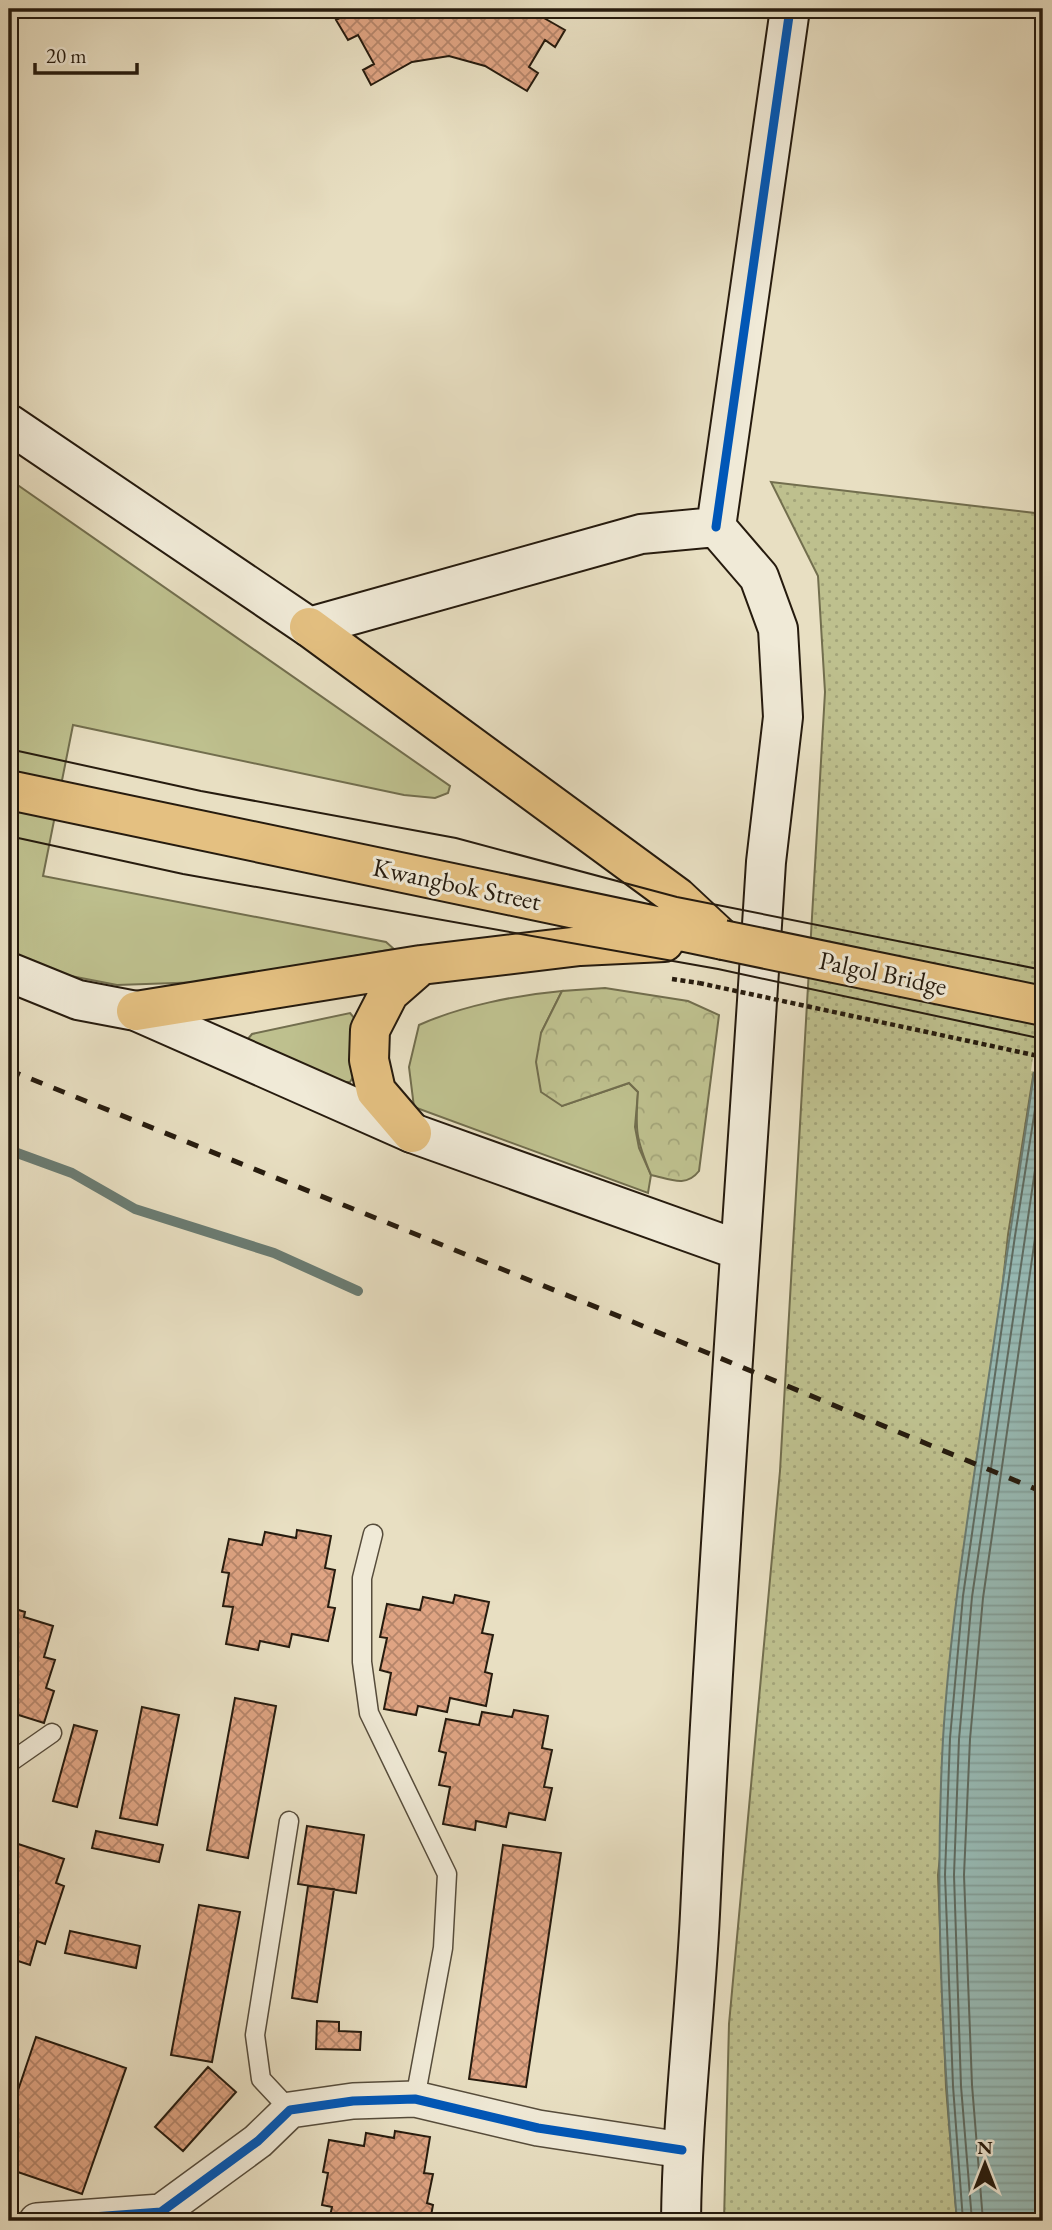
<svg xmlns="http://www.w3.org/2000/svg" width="1052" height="2230" font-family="'EB Garamond',serif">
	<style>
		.grass { fill: #bec08e; stroke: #726e4e; stroke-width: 2 }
		.forest { fill: url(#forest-crowns); stroke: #726e4e; stroke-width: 2 }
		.park { fill: url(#park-dots); stroke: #726e4e; stroke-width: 2 }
		.water { fill: url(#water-rules); stroke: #6a7c73; stroke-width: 2 }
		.pier { fill: #e8dfc2 }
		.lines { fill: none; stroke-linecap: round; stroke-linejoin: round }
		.shore { stroke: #5f6c62; stroke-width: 2 }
		.stream { stroke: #6a7c73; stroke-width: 10 }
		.building { fill: url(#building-cross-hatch); stroke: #261b0e; stroke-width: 2 }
		.lane-casing { stroke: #564c3b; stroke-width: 21 }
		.street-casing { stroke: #564c3b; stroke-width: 38 }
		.secondary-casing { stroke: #261b0e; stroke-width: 42 }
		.highway-casing { stroke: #261b0e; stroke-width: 42 }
		.path { stroke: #261b0e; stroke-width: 4.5; stroke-dasharray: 5 3.5; stroke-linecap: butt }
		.lane { stroke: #f0ead7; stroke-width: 18 }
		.street { stroke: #f0ead7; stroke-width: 35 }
		.secondary { stroke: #f0ead7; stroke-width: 38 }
		.highway { stroke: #e4c081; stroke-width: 38 }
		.tram { stroke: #261b0e; stroke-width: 2 }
		.rail { stroke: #261b0e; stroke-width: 5; stroke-dasharray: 12 12; stroke-linecap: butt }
		.highway-bridge-casing { stroke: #261b0e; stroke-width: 42; stroke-linecap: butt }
		.path-bridge { stroke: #261b0e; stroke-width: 4.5; stroke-dasharray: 5 3.5; stroke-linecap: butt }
		.highway-bridge { stroke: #e4c081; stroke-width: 38 }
		.cycleway-casing { stroke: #f0ead7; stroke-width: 13 }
		.cycleway { stroke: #0057b8; stroke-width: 9 }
		.labels { text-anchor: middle; stroke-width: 6; stroke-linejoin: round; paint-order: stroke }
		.street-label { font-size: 26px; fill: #261b0e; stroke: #f0ead7 }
	</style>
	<defs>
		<pattern id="forest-crowns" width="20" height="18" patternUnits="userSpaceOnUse" patternTransform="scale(1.75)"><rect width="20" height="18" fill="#bec08e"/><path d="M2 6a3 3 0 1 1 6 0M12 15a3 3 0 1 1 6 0" fill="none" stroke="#a3a479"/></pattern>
		<pattern id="park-dots" width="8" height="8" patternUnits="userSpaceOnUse" patternTransform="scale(1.75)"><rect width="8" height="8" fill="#bec08e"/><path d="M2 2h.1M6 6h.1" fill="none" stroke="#a3a479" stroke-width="1.8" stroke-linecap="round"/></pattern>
		<pattern id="water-rules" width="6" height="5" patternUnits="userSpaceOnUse" patternTransform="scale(1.75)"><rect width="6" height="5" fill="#98bcb7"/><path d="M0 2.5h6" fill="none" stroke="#83a19c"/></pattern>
		<pattern id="building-cross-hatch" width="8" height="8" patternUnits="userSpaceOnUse" patternTransform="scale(1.75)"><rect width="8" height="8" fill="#dfa483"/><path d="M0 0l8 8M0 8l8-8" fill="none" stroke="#b5856a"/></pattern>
	</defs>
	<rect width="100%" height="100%" fill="#e8dfc2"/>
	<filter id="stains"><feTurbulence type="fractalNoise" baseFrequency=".00286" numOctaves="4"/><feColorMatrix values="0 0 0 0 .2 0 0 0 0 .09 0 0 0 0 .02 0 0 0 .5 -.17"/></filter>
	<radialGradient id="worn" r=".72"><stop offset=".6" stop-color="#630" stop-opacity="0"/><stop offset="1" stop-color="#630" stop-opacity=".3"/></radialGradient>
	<path class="grass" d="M9,479L450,786L448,793L435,798L404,795L73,725L43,876L386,942L394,949L204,982L117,985L35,969L9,955Z
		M562,991L541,1033L562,1106L629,1083L638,1092L635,1127L639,1148L651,1175L648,1193L414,1107L409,1067L419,1025C461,1006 517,995 562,991Z
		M350,1013L355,1019V1074L350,1082H337L247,1040L252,1034Z"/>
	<path class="forest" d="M605,988L688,1001L719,1015L699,1171C686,1188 670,1179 651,1175C636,1139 635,1131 638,1092L629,1083L562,1106L541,1092L536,1062L541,1033L562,991Z"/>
	<path class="park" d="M771,482L1043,514V1013L1008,1235L938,1875L946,2087L957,2221H724L729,2024L780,1471L825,692L818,576Z"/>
	<path class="water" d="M1043,1013V2221H957C943,2061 934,1900 943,1739C949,1640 964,1541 979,1442C999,1299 1021,1156 1043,1013Z"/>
	<path class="pier" d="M1043,1009V1074L1031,1071L1040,1012Z"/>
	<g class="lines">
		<path class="shore" d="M963,2221L953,2086L945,1875L950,1738L963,1596L1015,1236L1043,1059
			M972,2221L961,2086L954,1875L959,1739L972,1597L1043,1116
			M983,2221L972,2085L964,1875L970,1739L983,1598L1043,1183"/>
		<path class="stream" d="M9,1150L72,1173L135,1209L274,1253L358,1291"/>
	</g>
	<path class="building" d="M356,9H528L565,30L555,47L545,40L529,67L538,73L527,91L485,66L449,56L412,62L371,85L363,70L374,64L358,35L348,40L336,20Z
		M297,1530L331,1536L325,1568L335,1570L328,1607L335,1608L328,1641L292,1634L289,1647L260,1641L258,1650L226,1644L233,1607L223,1606L229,1573L222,1572L229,1539L262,1545L265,1532L296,1538Z
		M455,1595L489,1602L482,1633L493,1635L485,1672L492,1674L486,1706L450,1698L447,1712L418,1706L416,1715L384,1709L391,1673L380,1670L387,1638L380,1637L387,1604L420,1610L423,1597L453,1603Z
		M9,1607L25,1612L24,1617L53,1626L44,1657L55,1660L46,1688L54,1691L44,1723L9,1712Z
		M235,1698L276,1706L248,1858L207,1850Z
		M142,1707L179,1715L157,1825L120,1818Z
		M514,1710L548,1716L542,1748L552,1750L544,1787L552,1788L545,1820L509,1813L506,1827L476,1821L475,1830L443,1824L450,1787L439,1785L446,1753L439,1751L446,1719L479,1725L482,1712L512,1717Z
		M74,1725L97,1731L77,1807L53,1801Z
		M307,1826L364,1835L356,1893L298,1884Z
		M96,1831L163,1845L159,1862L92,1848Z
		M9,1841L64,1859L56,1883L64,1886L45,1944L37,1941L30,1965L9,1958Z
		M503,1845L561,1853L526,2087L469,2079Z
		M308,1886L334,1889L317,2002L292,1998Z
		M199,1905L240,1912L212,2062L171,2055Z
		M70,1931L140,1946L136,1968L65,1953Z
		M317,2021L339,2022V2031L361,2032L360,2050L316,2049Z
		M36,2037L126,2068L82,2194L9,2169V2117Z
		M208,2067L236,2092L183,2151L155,2127Z
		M395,2131L430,2137L424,2173L433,2174L427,2203L433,2205L430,2221H329L332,2207L322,2205L328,2173L323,2172L329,2140L364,2146L366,2133L394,2138Z"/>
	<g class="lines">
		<defs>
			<path id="lane" d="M373,1534L362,1578V1662L369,1713L447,1874L443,1948L415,2099
				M9,1763L52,1733
				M289,1821L255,2035L261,2079L290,2110"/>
			<path id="street" d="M37,2221L161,2212L258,2141L290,2110L353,2101L415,2099L538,2128L682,2150"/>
			<path id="secondary" d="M9,424L309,627L641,534L716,527
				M9,972L78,1000L136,1011L412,1133L739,1250
				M681,2221C682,2118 695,2017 700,1914C717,1563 744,1212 766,862L783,717L778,629L759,577L716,527L790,9"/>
			<path id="highway" d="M309,627L677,897L723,940
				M9,790L723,940
				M136,1011L421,965L580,946L664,942
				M412,1133L376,1091L369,1060L370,1030L389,993L421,965"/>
		</defs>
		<use href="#lane" class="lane-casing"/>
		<use href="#street" class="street-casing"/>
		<use href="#secondary" class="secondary-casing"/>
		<use href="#highway" class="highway-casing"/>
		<path class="path" d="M672,979L699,983"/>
		<use href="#lane" class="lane"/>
		<use href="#street" class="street"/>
		<use href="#secondary" class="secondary"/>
		<use href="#highway" class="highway"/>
		<path class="tram" d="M9,749L201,791L456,838L677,897L1043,970
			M9,836L183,874L718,969L1043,1039"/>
		<path class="rail" d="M9,1070L633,1322L1043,1492"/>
		<defs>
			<path id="highway-bridge" d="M723,940L1043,1006"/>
		</defs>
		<use href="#highway-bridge" class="highway-bridge-casing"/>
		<path class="path-bridge" d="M699,983L1043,1057"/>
		<use href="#highway-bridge" class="highway-bridge"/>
		<defs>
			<path id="cycleway" d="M716,527L790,9
				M37,2221L161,2212L258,2141L290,2110L353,2101L415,2099L538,2128L682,2150"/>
		</defs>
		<use href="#cycleway" class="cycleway-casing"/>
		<use href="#cycleway" class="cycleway"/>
	</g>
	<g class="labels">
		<g class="street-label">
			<text transform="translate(457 884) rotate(12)" y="9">Kwangbok Street</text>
			<text transform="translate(883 973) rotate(12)" y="9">Palgol Bridge</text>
		</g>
	</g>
	<rect width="1052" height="2230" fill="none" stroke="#e8dfc2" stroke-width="35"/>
	<rect x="10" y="10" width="1031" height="2209" fill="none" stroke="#261b0e" stroke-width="3.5"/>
	<rect x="18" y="18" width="1017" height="2195" fill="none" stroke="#261b0e" stroke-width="2"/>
	<g transform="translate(985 2164)" stroke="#f0ead7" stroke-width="5" paint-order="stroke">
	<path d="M0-5L12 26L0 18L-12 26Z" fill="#261b0e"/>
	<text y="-10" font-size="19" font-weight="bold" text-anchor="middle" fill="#261b0e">N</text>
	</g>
	<path d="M35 63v10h102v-10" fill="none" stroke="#261b0e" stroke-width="3.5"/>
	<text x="46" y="63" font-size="21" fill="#261b0e" stroke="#f0ead7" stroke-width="5" paint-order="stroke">20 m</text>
	<rect width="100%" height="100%" filter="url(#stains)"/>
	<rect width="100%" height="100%" fill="url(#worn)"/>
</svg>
